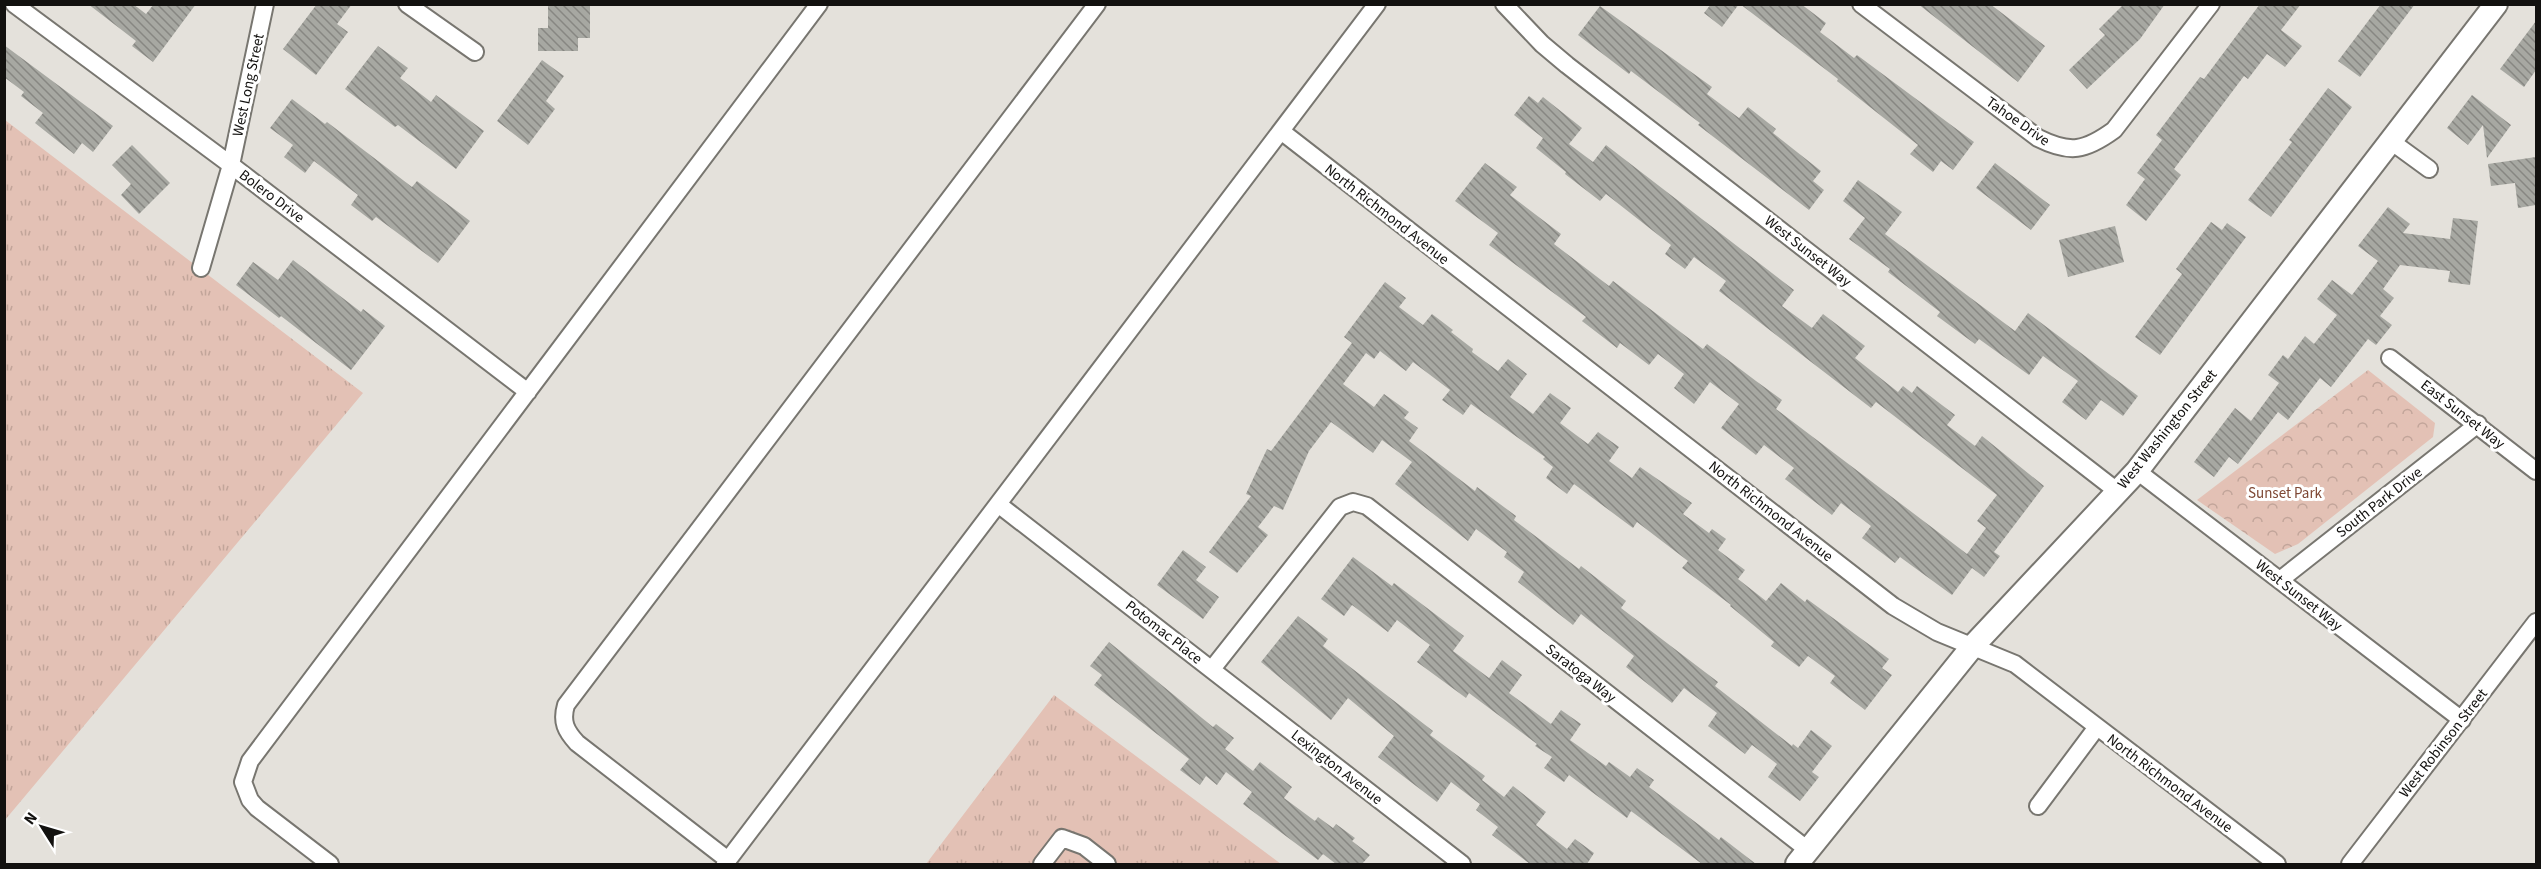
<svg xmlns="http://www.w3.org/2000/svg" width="2541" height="869" font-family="'Source Sans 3',sans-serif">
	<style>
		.grass { fill: url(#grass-tufts) }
		.park { fill: url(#park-crowns) }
		.building { fill: url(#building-back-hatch) }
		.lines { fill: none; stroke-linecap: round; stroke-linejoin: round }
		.street-casing { stroke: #787670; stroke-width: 20 }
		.secondary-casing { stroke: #787670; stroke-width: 26 }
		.street { stroke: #fff; stroke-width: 16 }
		.secondary { stroke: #fff; stroke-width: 22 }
		.labels { text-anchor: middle; stroke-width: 6; stroke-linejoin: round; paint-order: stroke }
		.street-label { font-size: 15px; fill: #12110f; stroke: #fff }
		.park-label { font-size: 15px; fill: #7e4733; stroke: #fff }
	</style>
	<defs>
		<pattern id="grass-tufts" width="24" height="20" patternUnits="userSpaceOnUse" patternTransform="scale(1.5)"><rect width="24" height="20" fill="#e3c1b5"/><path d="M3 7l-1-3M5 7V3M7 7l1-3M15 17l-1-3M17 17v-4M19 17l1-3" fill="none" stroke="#c2a59a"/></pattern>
		<pattern id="park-crowns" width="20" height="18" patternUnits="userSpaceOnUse" patternTransform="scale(1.5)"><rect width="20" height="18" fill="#e3c1b5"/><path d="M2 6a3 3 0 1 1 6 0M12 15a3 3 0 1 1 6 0" fill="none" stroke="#c2a59a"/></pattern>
		<pattern id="building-back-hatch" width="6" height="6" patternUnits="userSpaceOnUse" patternTransform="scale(1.5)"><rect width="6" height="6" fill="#a7a8a2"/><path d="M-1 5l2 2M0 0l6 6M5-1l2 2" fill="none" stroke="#878782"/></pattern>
	</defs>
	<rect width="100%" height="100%" fill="#e4e1db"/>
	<path class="grass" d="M5,120L363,393L5,820Z
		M1054,695L1281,864H926Z"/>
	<path class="park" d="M2368,370L2435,423L2433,437L2298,544L2275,554L2197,500Z"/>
	<path class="building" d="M88,4H133L146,14L154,4H196L153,62L132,46L136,41Z
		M317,4H352L337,24L348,32L316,75L283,49Z
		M548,4H590V38H578V51H538V28H548Z
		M1711,4H1739L1722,27L1704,13Z
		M1740,4H1801L1826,23L1820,32L1854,58L1857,55L1974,142L1953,170L1941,161L1933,172L1910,154L1918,145L1837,81L1838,79Z
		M1918,4H1990L2045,46L2018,82Z
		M2124,4H2165L2140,39L2087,89L2069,70L2105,35L2099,29Z
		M2260,4H2301L2281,30L2302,46L2285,67L2267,54L2248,79L2244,76L2174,169L2181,175L2146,221L2126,205L2145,179L2137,173L2162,140L2156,135L2200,77L2204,79Z
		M2381,4H2415L2360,77L2338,61Z
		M1600,6L1712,87L1707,94L1739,118L1748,107L1776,129L1773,133L1821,171L1813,181L1824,190L1809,210L1698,125L1700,123L1631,71L1629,74L1578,35Z
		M2536,21V70L2524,87L2500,69Z
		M4,45L113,126L93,152L82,143L74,154L35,123L43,113L21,96L24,92L4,77Z
		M378,46L408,68L400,78L431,102L436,95L484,131L456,169L398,125L395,127L345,89Z
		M542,60L564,76L546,101L555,109L528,145L497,121Z
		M2328,88L2352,107L2271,217L2248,200L2292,142L2289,140Z
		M2472,95L2511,125L2487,158L2483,125L2468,145L2447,128Z
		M1529,96L1538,103L1543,97L1582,128L1569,144L1593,162L1606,145L1794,290L1782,306L1812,328L1823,314L1865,346L1855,358L1898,392L1903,386L1912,393L1917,386L1955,415L1947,425L1975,446L1982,436L2044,486L1994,552L2000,556L1984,577L1972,568L1952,595L1900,557L1895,563L1862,538L1871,526L1841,503L1832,515L1785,479L1794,468L1764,445L1756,455L1721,428L1739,404L1710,382L1694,404L1674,388L1684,374L1658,354L1649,365L1620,343L1617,348L1582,321L1586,317L1489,245L1498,233L1455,201L1485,163L1517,187L1510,195L1561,234L1554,244L1609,286L1613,281L1703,349L1707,344L1756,381L1782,400L1776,409L1967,554L1986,528L1977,521L1997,495L1876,402L1871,408L1719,291L1726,281L1694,257L1685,269L1665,254L1671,245L1606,194L1600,201L1565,174L1566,172L1536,148L1543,138L1514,115Z
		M292,99L325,124L327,122L412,187L417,181L470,221L438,263L376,217L372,221L351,205L358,195L314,161L305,173L284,157L293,145L270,128Z
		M132,145L170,183L139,214L121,195L131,184L112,165Z
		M2536,157V205L2518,208L2515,183L2491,186L2488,164Z
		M1995,163L2050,205L2031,230L1976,188Z
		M1858,180L1902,212L1885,234L2015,331L2028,313L2138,396L2123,416L2101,400L2086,420L2062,402L2078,381L2043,356L2029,375L1979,339L1975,344L1937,316L1940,312L1888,272L1890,269L1849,239L1865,218L1843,201Z
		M2388,207L2410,224L2403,233L2450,239L2453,218L2478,221L2470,285L2448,282L2450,271L2400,265L2383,289L2394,298L2380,316L2392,325L2376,345L2368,339L2331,387L2320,378L2288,420L2278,412L2238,464L2229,457L2214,477L2194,462L2235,408L2251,421L2279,383L2268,375L2283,355L2288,359L2305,336L2314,344L2337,315L2317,299L2332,280L2352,295L2378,261L2358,246Z
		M2211,222L2222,230L2227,223L2246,237L2160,355L2135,337L2182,274L2176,269Z
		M2115,226L2124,262L2068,277L2059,240Z
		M293,260L361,312L363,309L385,326L351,370L281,316L279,318L236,285L253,262L278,280Z
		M1385,282L1406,298L1399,307L1423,325L1432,314L1453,330L1451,332L1473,349L1472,352L1498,371L1508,359L1527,374L1510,397L1533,414L1550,393L1571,408L1560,423L1588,444L1598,432L1619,447L1609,461L1632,478L1640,467L1692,503L1683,514L1709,533L1712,529L1726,539L1718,550L1745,570L1738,579L1766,601L1781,583L1805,602L1807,599L1889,659L1882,668L1892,675L1865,710L1830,683L1835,676L1808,656L1799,667L1771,646L1774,642L1730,606L1731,605L1682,568L1688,561L1637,522L1633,528L1574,484L1567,494L1546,478L1553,467L1543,459L1545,457L1471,404L1463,415L1442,400L1450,390L1413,362L1406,371L1380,351L1374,359L1366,353L1343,384L1374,407L1384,394L1409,412L1404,418L1418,428L1409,441L1475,491L1477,487L1516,516L1514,520L1579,569L1581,566L1626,601L1621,608L1718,682L1715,686L1792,746L1793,744L1798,748L1811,730L1832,746L1812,772L1819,777L1800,801L1768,777L1777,764L1752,745L1745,754L1708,726L1717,713L1684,688L1672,703L1626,667L1634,656L1609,636L1581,614L1573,625L1518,582L1524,572L1504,557L1507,552L1476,529L1468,541L1395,484L1412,462L1382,440L1373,453L1331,422L1309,451L1283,510L1274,506L1258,527L1268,535L1237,573L1209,552L1251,496L1246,494L1267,449L1271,451L1352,343L1344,337Z
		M1183,550L1206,567L1196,580L1219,597L1203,619L1157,585Z
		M1353,557L1392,586L1394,583L1464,636L1453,651L1489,678L1502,660L1522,675L1509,693L1551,724L1561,710L1581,724L1570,740L1606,766L1609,762L1630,777L1637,768L1654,780L1649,787L1719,840L1721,837L1756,864H1702L1631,811L1627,818L1569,775L1564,782L1544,768L1552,757L1535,746L1537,744L1469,693L1466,698L1417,662L1430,645L1397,620L1388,632L1352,605L1344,616L1321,599Z
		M1298,616L1328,639L1323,646L1433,731L1430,735L1485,776L1482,780L1504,797L1513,786L1546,812L1536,825L1567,849L1575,839L1594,853L1587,864H1530L1492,835L1498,827L1476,810L1480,804L1451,782L1437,802L1378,757L1394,736L1348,698L1331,720L1261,662Z
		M1109,642L1213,727L1216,724L1234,738L1225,749L1253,771L1260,762L1292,787L1284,798L1315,821L1318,817L1333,828L1336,824L1355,838L1352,841L1370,855L1362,864H1336L1323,854L1318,860L1243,804L1252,792L1226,772L1217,785L1206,776L1200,785L1180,770L1189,759L1094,685L1102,675L1090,666Z"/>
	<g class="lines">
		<defs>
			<path id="street" d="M14,4L231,165L528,392
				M407,4L475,52
				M1504,4L1542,44L1567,65L2117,491
				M1861,4L2038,138C2070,154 2085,151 2114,130L2211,4
				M1281,131L1893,606L1937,632L2015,664L2277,864
				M2392,142L2429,169
				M201,268L231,165L265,4
				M2390,358L2536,471
				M2137,471L2462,720
				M998,504L1462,864
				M2280,580L2478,424
				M1212,669L1340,507L1353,502L1367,506L1808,850
				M2038,806L2097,727
				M728,860L577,743C566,731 561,722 566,705L1097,4
				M330,864L257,808L250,800L243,782L250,761L819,4
				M725,864L1377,4
				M1042,864L1062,838L1084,846L1107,864
				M2350,864L2536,622"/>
			<path id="secondary" d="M1797,864L1972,647L2137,471L2496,4"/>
		</defs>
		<use href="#street" class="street-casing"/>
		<use href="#secondary" class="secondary-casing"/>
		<use href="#street" class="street"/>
		<use href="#secondary" class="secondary"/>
	</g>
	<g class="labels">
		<g class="street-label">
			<text transform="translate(248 85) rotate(-78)" y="5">West Long Street</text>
			<text transform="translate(2018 121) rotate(35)" y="5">Tahoe Drive</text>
			<text transform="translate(272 196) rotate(37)" y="5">Bolero Drive</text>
			<text transform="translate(1387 214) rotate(38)" y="5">North Richmond Avenue</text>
			<text transform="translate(1808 251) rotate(38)" y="5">West Sunset Way</text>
			<text transform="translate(2463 414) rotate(38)" y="5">East Sunset Way</text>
			<text transform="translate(2167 429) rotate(-51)" y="5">West Washington Street</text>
			<text transform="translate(2379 502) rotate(-38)" y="5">South Park Drive</text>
			<text transform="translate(1771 511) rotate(38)" y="5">North Richmond Avenue</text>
			<text transform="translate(2299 595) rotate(38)" y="5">West Sunset Way</text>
			<text transform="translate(1164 632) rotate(38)" y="5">Potomac Place</text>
			<text transform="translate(1581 673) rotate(38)" y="5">Saratoga Way</text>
			<text transform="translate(2443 743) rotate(-52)" y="5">West Robinson Street</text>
			<text transform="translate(1337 767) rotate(38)" y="5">Lexington Avenue</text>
			<text transform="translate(2170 783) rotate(37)" y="5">North Richmond Avenue</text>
		</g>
		<g class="park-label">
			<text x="2285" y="498">Sunset Park</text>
		</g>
	</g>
	<rect width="2541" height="869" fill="none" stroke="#12110f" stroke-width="12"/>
	<g transform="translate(42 827) rotate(307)" stroke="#ffffff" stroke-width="4.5" paint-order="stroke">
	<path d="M0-4.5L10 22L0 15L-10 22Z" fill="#12110f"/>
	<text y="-9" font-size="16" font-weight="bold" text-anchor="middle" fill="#12110f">N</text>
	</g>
</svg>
